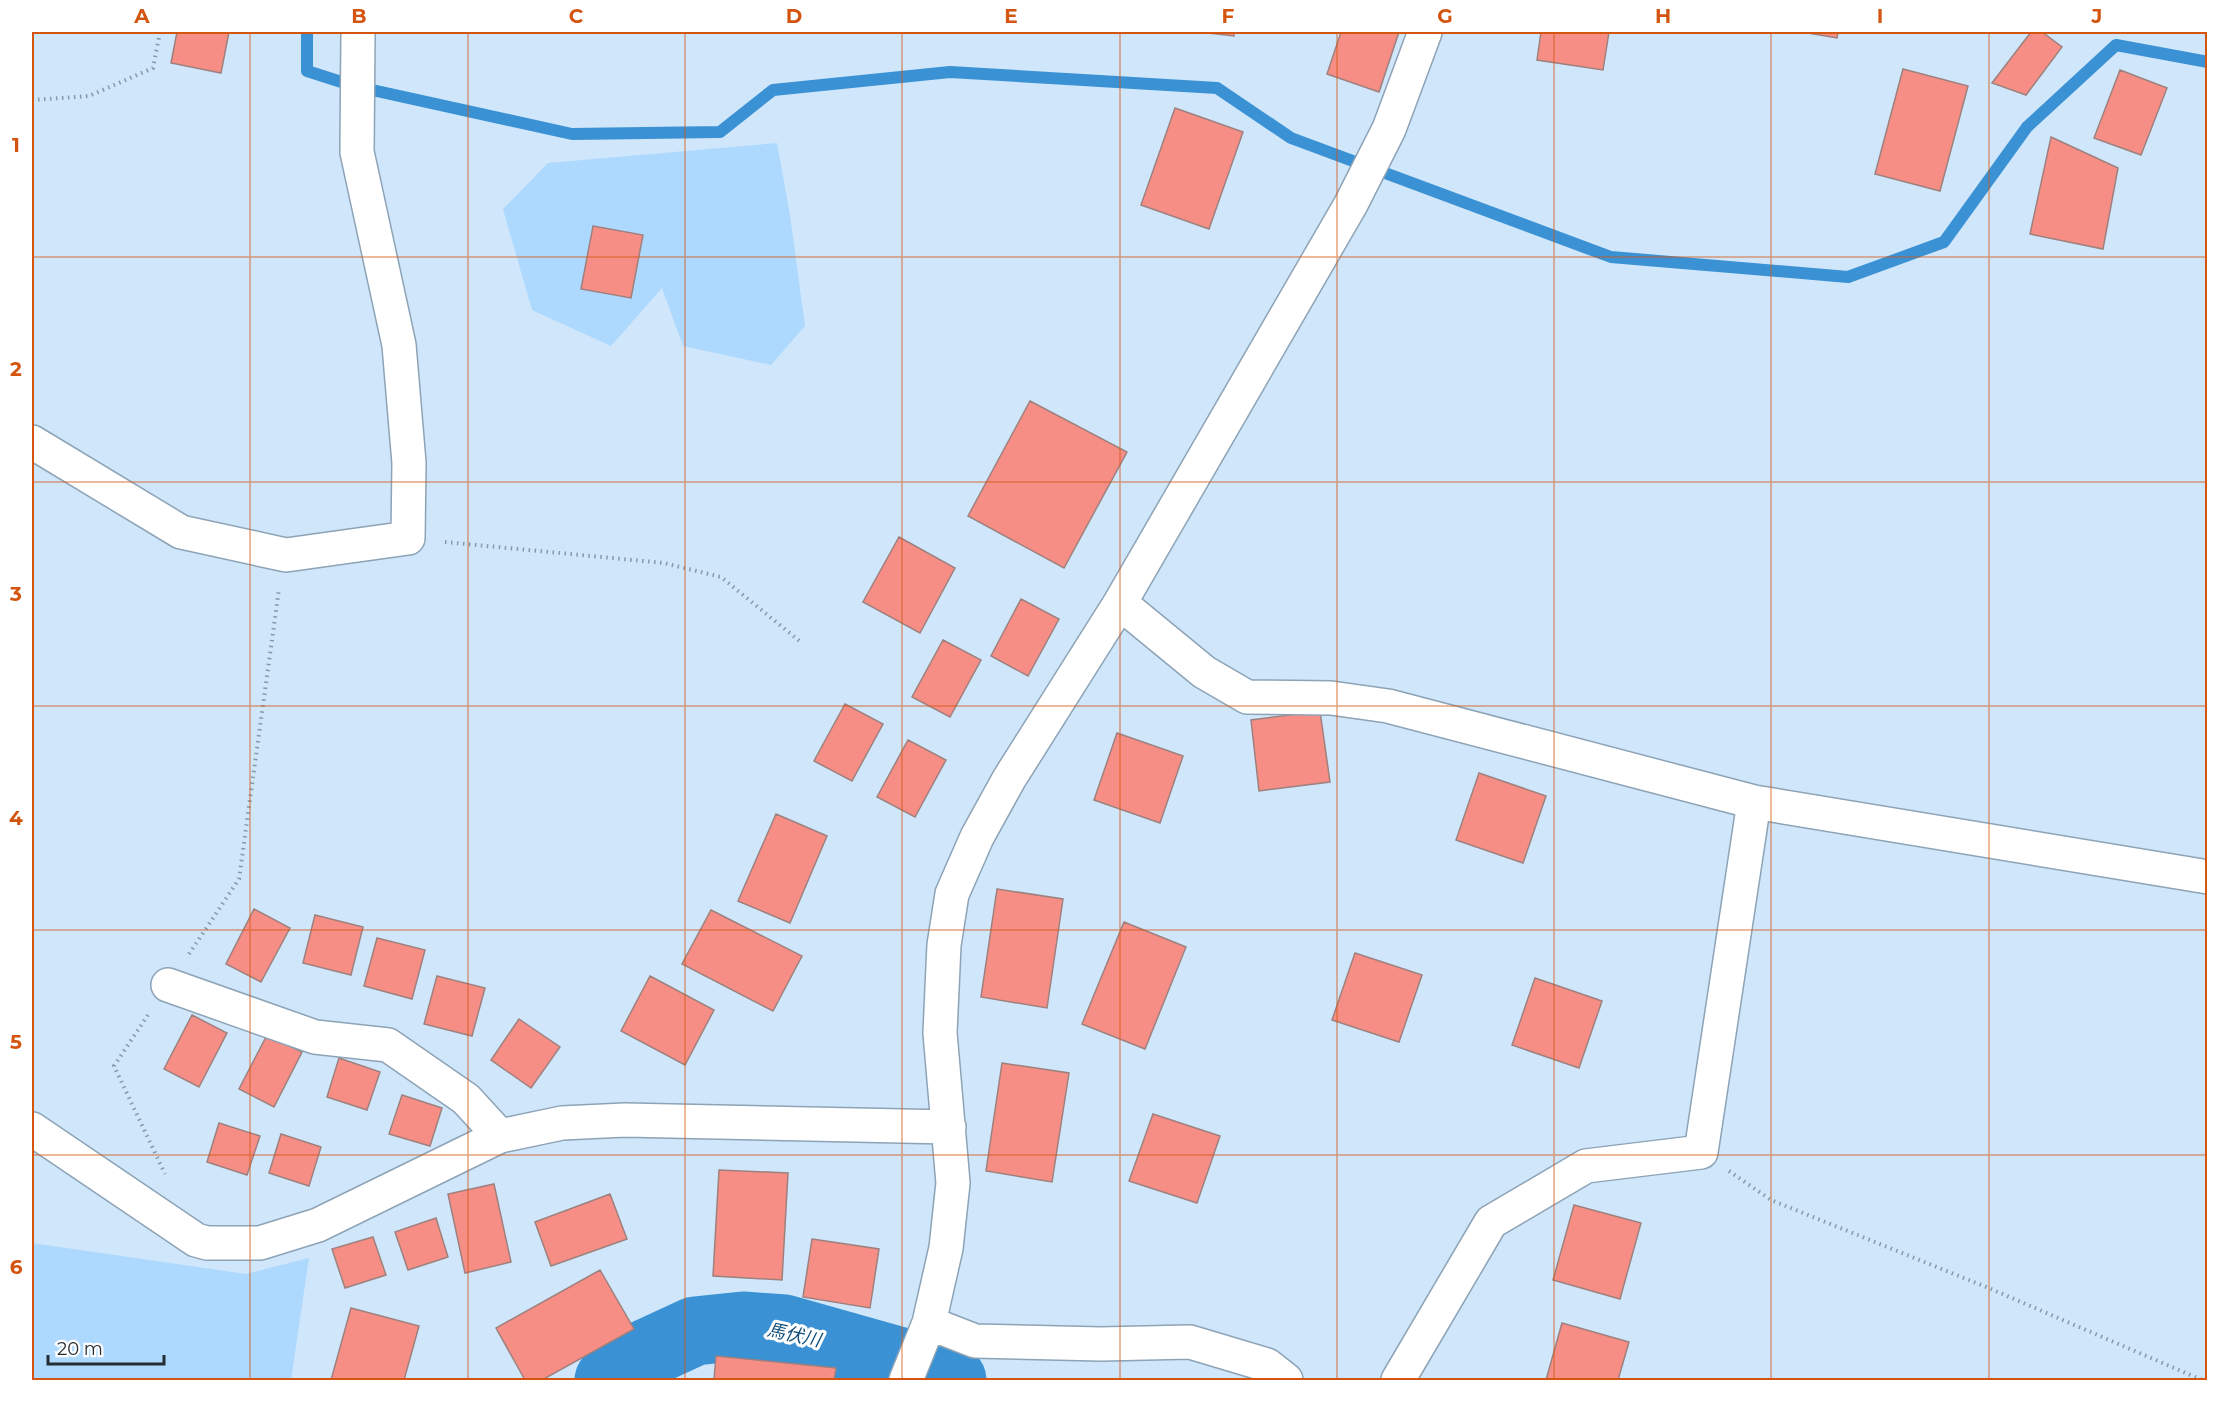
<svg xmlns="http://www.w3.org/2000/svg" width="2239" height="1412" font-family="Montserrat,'Noto Sans JP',sans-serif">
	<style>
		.green { fill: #aed9ff }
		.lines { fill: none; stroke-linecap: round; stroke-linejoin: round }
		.stream { stroke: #3a91d3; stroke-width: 12 }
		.river { stroke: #3a91d3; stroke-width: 69 }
		.building { fill: #f78e86; stroke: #9e817e; stroke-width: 1.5 }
		.minor-casing { stroke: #8da3b6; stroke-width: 36 }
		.path { stroke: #8798a7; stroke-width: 4; stroke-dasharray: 1.5 4.5; stroke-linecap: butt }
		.minor { stroke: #fff; stroke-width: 33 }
		.grid { fill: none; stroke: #d45510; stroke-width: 1.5; stroke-opacity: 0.55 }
		.labels { text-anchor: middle; stroke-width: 6; stroke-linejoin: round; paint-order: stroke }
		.water-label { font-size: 18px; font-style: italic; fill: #104f7b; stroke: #fff }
		.neatline { fill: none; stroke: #d45510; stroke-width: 2 }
		.grid-label { font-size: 20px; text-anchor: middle; font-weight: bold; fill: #d45510 }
	</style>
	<rect width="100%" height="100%" fill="#cfe6fb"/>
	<path class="green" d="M777,143L790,215L805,326L771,365L683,346L662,288L611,346L532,310L503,209L548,163Z
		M32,1243L246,1274L309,1258L291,1380H32Z"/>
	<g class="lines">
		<path class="stream" d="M307,32V71L354,86L572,134L720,132L773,90L950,72L1217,88L1291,138L1611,257L1848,277L1944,242L2027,127L2116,45L2208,62"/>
		<path class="river" d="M609,1380L643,1355L695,1331L743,1326L784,1329L901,1362L952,1380"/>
	</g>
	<path class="building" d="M177,32H229L221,73L171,63Z
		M1199,32H1234V36Z
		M1341,32H1399L1379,92L1327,74Z
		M1541,32H1609L1603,70L1537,60Z
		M1802,32H1838L1837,38Z
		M2031,32H2042L2062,47L2026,95L1992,83Z
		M1903,69L1968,86L1940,191L1875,174Z
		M2120,70L2167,88L2141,155L2094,138Z
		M1175,108L1243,132L1209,229L1141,205Z
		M2051,137L2118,168L2103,249L2030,234Z
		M593,226L643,235L631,298L581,289Z
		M1030,401L1127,452L1064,568L968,516Z
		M899,537L955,568L920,633L863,602Z
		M1021,599L1059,619L1028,676L991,656Z
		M943,640L981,660L950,717L912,697Z
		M845,704L883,724L852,781L814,761Z
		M1320,711L1330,782L1259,791L1251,720Z
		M1117,733L1183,756L1160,823L1094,800Z
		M908,740L946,760L915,817L877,797Z
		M1479,773L1546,796L1523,863L1456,840Z
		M776,814L827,836L790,923L738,901Z
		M997,889L1063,899L1047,1008L981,997Z
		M254,909L290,928L261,982L226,964Z
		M711,910L802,956L773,1011L682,964Z
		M315,915L363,927L351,975L303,963Z
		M1124,922L1186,947L1145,1049L1082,1024Z
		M377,938L425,950L412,999L364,986Z
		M1355,953L1422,975L1399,1042L1332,1020Z
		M437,976L485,988L472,1036L424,1024Z
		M650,976L714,1010L685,1065L621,1031Z
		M1535,978L1602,1001L1579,1068L1512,1045Z
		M192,1015L227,1033L199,1087L164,1069Z
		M519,1019L560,1047L531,1088L491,1060Z
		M267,1035L302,1052L274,1107L239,1089Z
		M339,1058L380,1072L367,1110L327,1097Z
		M1002,1063L1069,1073L1052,1182L986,1171Z
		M402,1095L442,1108L430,1146L389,1134Z
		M1153,1114L1220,1136L1197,1203L1129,1181Z
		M219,1123L260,1136L247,1175L207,1162Z
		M281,1134L321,1147L309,1186L269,1173Z
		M719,1170L788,1173L782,1280L713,1276Z
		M494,1184L511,1262L465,1273L448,1194Z
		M610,1194L627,1239L551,1266L535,1222Z
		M1574,1205L1641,1223L1620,1299L1553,1280Z
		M436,1218L448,1257L408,1270L395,1232Z
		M373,1237L386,1275L345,1288L332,1249Z
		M812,1239L879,1249L870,1308L803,1297Z
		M600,1270L634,1329L542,1380H525L496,1328Z
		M351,1308L419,1326L404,1380H331Z
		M1562,1323L1629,1342L1618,1380H1546Z
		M716,1356L836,1368L834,1380H714Z"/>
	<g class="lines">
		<defs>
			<path id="minor" d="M32,442L181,532L286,555L408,538L409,463L399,345L357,152L358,32
				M1120,603L1204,672L1247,697L1331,698L1388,706L1754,802L2208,877
				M168,985L315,1037L388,1045L466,1099L500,1136
				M32,1129L196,1240L207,1243H260L318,1225L500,1136L562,1123L625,1120L949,1127
				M929,1323L975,1341L1101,1344L1190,1342L1267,1365L1286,1380
				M906,1380L929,1323L946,1248L953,1183L940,1033L944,945L952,894L977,837L1009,779L1120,603L1351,204L1389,129L1425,32
				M1398,1380L1491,1222L1586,1166L1701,1152L1754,802"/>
		</defs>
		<use href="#minor" class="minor-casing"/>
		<path class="path" d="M32,100L89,96L153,68L160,32
			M445,542L664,563L721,577L802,643
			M189,954L239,879L279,589
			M148,1015L114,1066L165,1174
			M1729,1171L1771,1200L1991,1289L2202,1380"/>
		<use href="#minor" class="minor"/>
	</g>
	<path class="grid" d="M250,32V1380M468,32V1380M685,32V1380M902,32V1380M1120,32V1380M1337,32V1380M1554,32V1380M1771,32V1380M1989,32V1380M32,257H2208M32,482H2208M32,706H2208M32,930H2208M32,1155H2208"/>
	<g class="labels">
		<g class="water-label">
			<text transform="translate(794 1335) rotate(12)" y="6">馬伏川</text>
		</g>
	</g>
	<rect width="2239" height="1412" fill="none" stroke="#ffffff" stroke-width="66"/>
	<path d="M48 1355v9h116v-9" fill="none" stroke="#252e35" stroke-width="3"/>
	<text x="57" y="1355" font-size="18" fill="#252e35" stroke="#ffffff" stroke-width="4.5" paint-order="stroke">20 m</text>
	<rect x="33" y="33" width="2173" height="1346" class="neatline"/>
	<g class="grid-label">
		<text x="142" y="23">A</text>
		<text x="359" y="23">B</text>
		<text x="576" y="23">C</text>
		<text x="794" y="23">D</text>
		<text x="1011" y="23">E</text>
		<text x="1228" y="23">F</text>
		<text x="1445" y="23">G</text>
		<text x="1663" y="23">H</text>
		<text x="1880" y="23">I</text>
		<text x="2097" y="23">J</text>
		<text x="16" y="152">1</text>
		<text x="16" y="376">2</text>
		<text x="16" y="601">3</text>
		<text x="16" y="825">4</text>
		<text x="16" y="1049">5</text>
		<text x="16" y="1274">6</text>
	</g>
</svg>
